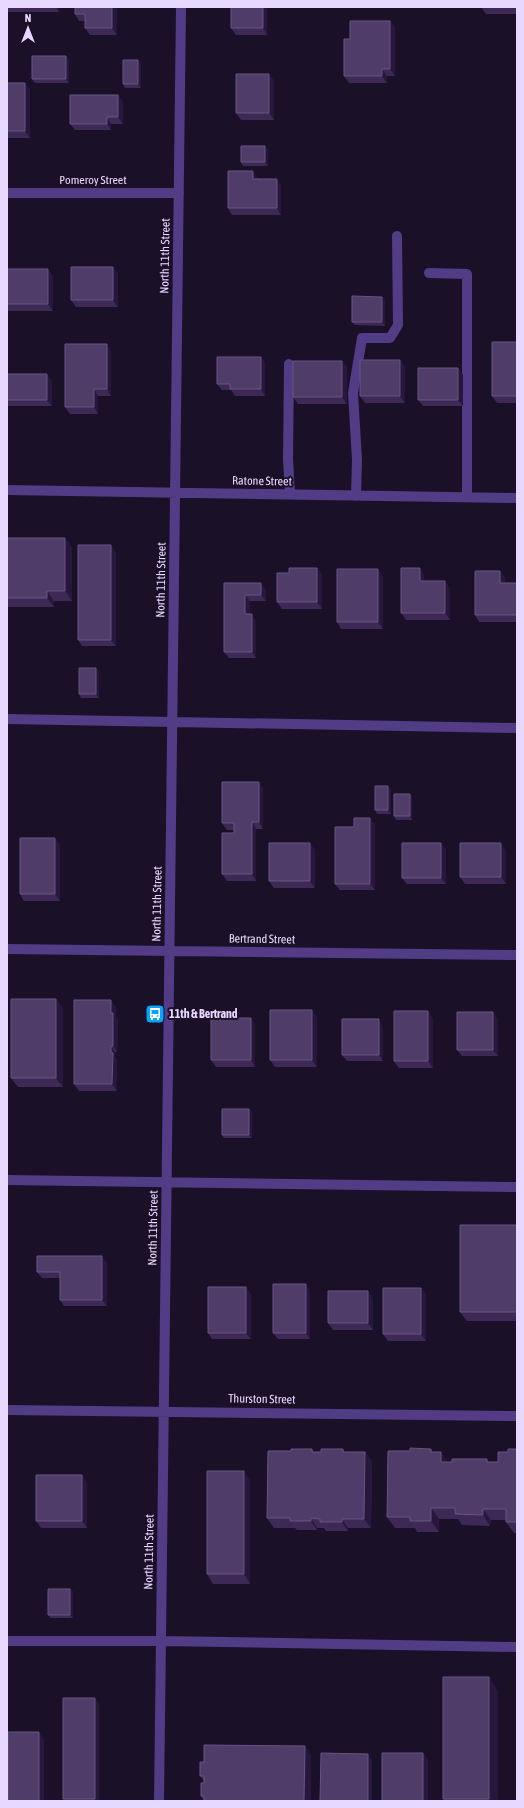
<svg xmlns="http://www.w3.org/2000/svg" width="524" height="1808" font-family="'Asap Condensed',sans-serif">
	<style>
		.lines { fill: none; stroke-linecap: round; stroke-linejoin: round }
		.minor { stroke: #523c86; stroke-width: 10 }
		.wall { fill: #3e2956 }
		.shaded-wall { fill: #28173c }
		.building { fill: #503c68; stroke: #675480 }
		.labels { text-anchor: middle; stroke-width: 4; stroke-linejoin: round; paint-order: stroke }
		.street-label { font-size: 12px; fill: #e6d8ff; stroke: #1a1028 }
		.poi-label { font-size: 12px; font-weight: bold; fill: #e6d8ff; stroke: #1a1028; text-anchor: start }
	</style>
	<rect width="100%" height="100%" fill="#1a1028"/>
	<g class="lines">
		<path class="minor" d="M7,193H179
			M429,273L467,274V497
			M289,364L288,459L290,494
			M7,490L517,498
			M356,496L357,460L353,393L362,338H390L398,325L397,236
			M7,719L517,728
			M7,949L517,955
			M7,1180L517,1187
			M7,1410L517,1416
			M7,1641H161L517,1647
			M159,1801L181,7"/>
	</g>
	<path class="wall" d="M7,7H59V12H7Z
		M117,7V35H90L85,28V21H79L75,14Z
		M267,7V35H236L231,28Z
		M481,7H517V14H486Z
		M390,21L395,27V76H387V83H349L344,76L350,39Z
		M69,60V83H35L32,79Z
		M141,63V88H125L123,84Z
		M269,74L274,81V120H241L236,113Z
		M7,83L30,89V138H7Z
		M123,101V124H111V130H75L70,124Z
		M268,150V166H243L241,162Z
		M258,178L281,185V215H232L228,208Z
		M7,269L53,276V311H7Z
		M118,273V307H76L71,300Z
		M385,300V326L355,325L352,322Z
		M517,342V403H497L492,396Z
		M111,351V396H98V414H70L65,407Z
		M261,357L265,363V396H235L231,390H222L217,384Z
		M400,360L405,367V403H365L360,396Z
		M342,361L347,367V404H298L293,397Z
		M458,368L463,375V406H423L418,400Z
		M7,374L52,381V406H7Z
		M7,538L72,547V601H54V607H7Z
		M116,552V646H82L78,640Z
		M322,574V609H282L277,602Z
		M424,575V581L450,588V620H406L401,613Z
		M383,576V629H341L337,622Z
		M505,577V583H517V622H479L475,615Z
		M224,583L266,590V601H250V614L256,621V658H229L224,652Z
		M96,668L99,672V698H81L79,694Z
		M388,786L391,790V814H377L375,810Z
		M263,788V829H256V881H227L222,874L234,833V830H227L222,823Z
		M410,794L412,797V820H396L394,816Z
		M375,824V890H340L335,884L354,827Z
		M60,845V901H24L20,894Z
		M446,849V884H407L402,878Z
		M315,850V888H274L269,881Z
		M506,850V884H465L460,877Z
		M116,1007V1017L118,1019L117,1052H115V1057L117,1060V1091H79L74,1084Z
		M63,1008V1087H18L11,1078Z
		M317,1017V1067H275L270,1060Z
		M433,1018V1068H399L394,1061Z
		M498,1019V1056H462L457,1050Z
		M255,1024V1067H216L211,1060Z
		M383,1026V1061H347L342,1055Z
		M249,1109L252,1113V1138H224L222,1135Z
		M517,1225V1321H467L460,1312Z
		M107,1263V1306H64L60,1300V1278H42L37,1272Z
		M310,1290V1339H278L273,1333Z
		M251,1294V1339H212L208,1333Z
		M426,1294V1341H388L383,1334Z
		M373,1298V1330H333L328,1323Z
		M312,1449L314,1452H321L343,1449L345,1452H365L372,1462L371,1528H348V1531H326L324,1528H317V1530H297L295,1528H274L267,1518L291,1451Z
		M431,1449L433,1452L448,1462H452L487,1459L488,1462H498L508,1452L517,1449V1533H514L506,1522V1520H491L490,1526L462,1525L458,1519H439V1532H417L415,1528H395L387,1517L410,1451Z
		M250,1480V1584H213L207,1574Z
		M87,1482V1528H41L36,1521Z
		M70,1589L73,1592V1618H51L48,1615Z
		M498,1691V1801H444L443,1799Z
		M99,1704V1801H65L63,1799Z
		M311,1755V1801H204L201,1796L204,1781L200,1776L204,1762Z"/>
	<path class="shaded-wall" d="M56,7H59V12Z
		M112,7H117V35L112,28Z
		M263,7H267V35L263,28Z
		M390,21L395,27V76L390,69Z
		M66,56L69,60V83L66,79Z
		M138,60L141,63V88L138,84Z
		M382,69L387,76V83L382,76Z
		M269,74L274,81V120L269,113Z
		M25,83L30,89V138L25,131Z
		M118,95L123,101V124L118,117Z
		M107,117L111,124V130L107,124Z
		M265,146L268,150V166L265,162Z
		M253,171L258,178V185L253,179Z
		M277,179L281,185V215L277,208Z
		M113,267L118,273V307L113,300Z
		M48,269L53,276V311L48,304Z
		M382,297L385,300V326L382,322Z
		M107,344L111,351V396L107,389Z
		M261,357L265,363V396L261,389Z
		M400,360L405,367V403L400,396Z
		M342,361L347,367V404L342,397Z
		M458,368L463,375V406L458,400Z
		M47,374L52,381V406L47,400Z
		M94,389L98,396V414L94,407Z
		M65,538L72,547V601L65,591Z
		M111,545L116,552V646L111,640Z
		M317,568L322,574V609L317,602Z
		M420,568L424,575V588L420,581Z
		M378,569L383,576V629L378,622Z
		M500,571L505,577V590L500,583Z
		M445,581L450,588V620L445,613Z
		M261,583L266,590V601L261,595Z
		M47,591L54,601V607L47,598Z
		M245,595L250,601V621L245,614Z
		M252,614L256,621V658L252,652Z
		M96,668L99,672V698L96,694Z
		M259,782L263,788V829L259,822Z
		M388,786L391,790V814L388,810Z
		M410,794L412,797V820L410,816Z
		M370,818L375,824V890L370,884Z
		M252,822L256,829V881L252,874Z
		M55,838L60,845V901L55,894Z
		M310,843L315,850V888L310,881Z
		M441,843L446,849V884L441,878Z
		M501,843L506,850V884L501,877Z
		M56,999L63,1008V1087L56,1078Z
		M111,1000L116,1007V1017L118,1019L117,1052L113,1046Z
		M312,1010L317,1017V1067L312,1060Z
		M428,1011L433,1018V1068L428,1061Z
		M493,1012L498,1019V1056L493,1050Z
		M251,1018L255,1024V1067L251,1060Z
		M379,1019L383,1026V1061L379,1055Z
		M111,1046L115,1052V1057L117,1060V1091L112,1084Z
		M249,1109L252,1113V1138L249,1135Z
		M102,1256L107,1263V1306L102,1300Z
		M306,1284L310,1290V1339L306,1333Z
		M246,1287L251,1294V1339L246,1333Z
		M421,1288L426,1294V1341L421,1334Z
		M368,1291L373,1298V1330L368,1323Z
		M365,1452L372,1462L371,1528L364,1519Z
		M441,1452L449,1463L441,1462Z
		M244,1471L250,1480V1584L244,1574Z
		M82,1475L87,1482V1528L82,1521Z
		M431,1508L439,1519V1532L431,1521Z
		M483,1509L491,1520L490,1526L483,1515Z
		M311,1518L317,1528V1530L311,1521Z
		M342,1519L348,1528V1531L342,1522Z
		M70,1589L73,1592V1618L70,1615Z
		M489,1677L498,1691V1801H490L489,1799Z
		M95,1698L99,1704V1801H96L95,1799Z
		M39,1732L44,1739V1801H39Z
		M305,1746L311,1755V1801H304Z
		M423,1753L428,1759V1801H423Z
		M368,1754L372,1760V1801H368Z"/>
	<path class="building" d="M75,7H112V28H85V14H75Z
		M231,7H263V28H231Z
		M350,21H390V69H382V76H344V39H350Z
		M32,56H66V79H32Z
		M123,60H138V84H123Z
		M236,74H269V113H236Z
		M7,83H25V131H7Z
		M70,95H118V117H107V124H70Z
		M241,146H265V162H241Z
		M228,171H253V179H277V208H228Z
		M71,267H113V300H71Z
		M7,269H48V304H7Z
		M352,296L382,297V322H352Z
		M492,342H517V396H492Z
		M65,344H107V389H94V407H65Z
		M217,357H261V389H230V384H217Z
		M360,360H400V396H360Z
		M293,361H342V397H293Z
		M418,368H458V400H418Z
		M7,374H47V400H7Z
		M7,538H65V591H47V598H7Z
		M78,545H111V640H78Z
		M289,568H317V602H277V573H289Z
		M401,568H420V581H445V613H401Z
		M337,569H378V622H337Z
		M475,571H500V583H517V615H475Z
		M224,583H261V595H245V614H252V652H224Z
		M79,668H96V694H79Z
		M222,782H259V822H252V874H222V833H234V823H222Z
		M375,786H388V810H375Z
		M394,794H410V816H394Z
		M354,818H370V884H335V827H354Z
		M20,838H55V894H20Z
		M269,843H310V881H269Z
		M402,843H441V878H402Z
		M460,843H501V877H460Z
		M11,999H56V1078H11Z
		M74,1000H111V1013H113V1046H111V1052L113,1053L112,1084H74Z
		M270,1010H312V1060H270Z
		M394,1011H428V1061H394Z
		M457,1012H493V1050H457Z
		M211,1018H251V1060H211Z
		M342,1019H379V1055H342Z
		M222,1109H249V1135H222Z
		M460,1225H517V1312H460Z
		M37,1256H102V1300H60V1272H37Z
		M273,1284H306V1333H273Z
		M208,1287H246V1333H208Z
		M383,1288H421V1334H383Z
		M328,1291H368V1323H328Z
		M410,1448L431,1449V1452H441V1462H452V1459H487V1462H498V1452H508V1449H517V1522H506V1509H483V1515L455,1514V1508H431V1521H410V1517H387L388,1451H410Z
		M291,1449H312V1452H321V1449H343V1452H365L364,1519H342V1522H320V1519L311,1518V1521H290V1518H267L268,1451H291Z
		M207,1471H244V1574H207Z
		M36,1475H82V1521H36Z
		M48,1589H70V1615H48Z
		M443,1677H489V1799H443Z
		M63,1698H95V1799H63Z
		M8,1732H39V1801H8Z
		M204,1745L305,1746L304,1801H204V1796H201V1783H204V1776H200V1762H204Z
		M321,1753L368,1754V1801H320Z
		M382,1753H423V1801H382Z"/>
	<defs>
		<symbol id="bus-square" viewBox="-11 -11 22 22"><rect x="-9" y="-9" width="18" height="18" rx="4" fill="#06a4fc" stroke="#1a1028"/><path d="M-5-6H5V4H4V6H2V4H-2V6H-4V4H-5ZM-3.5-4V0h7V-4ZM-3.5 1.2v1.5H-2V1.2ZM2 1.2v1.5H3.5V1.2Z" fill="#fff"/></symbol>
	</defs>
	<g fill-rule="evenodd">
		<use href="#bus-square" x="144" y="1003" width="22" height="22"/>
	</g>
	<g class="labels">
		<g class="street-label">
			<text x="93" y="184">Pomeroy Street</text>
			<text transform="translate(165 256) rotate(-89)" y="4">North 11th Street</text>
			<text transform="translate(262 481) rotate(1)" y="4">Ratone Street</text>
			<text transform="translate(161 580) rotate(-89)" y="4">North 11th Street</text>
			<text transform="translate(157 904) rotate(-89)" y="4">North 11th Street</text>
			<text transform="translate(262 939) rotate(1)" y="4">Bertrand Street</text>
			<text transform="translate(153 1228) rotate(-89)" y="4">North 11th Street</text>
			<text transform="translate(262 1399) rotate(1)" y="4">Thurston Street</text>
			<text transform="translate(149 1552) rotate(-89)" y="4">North 11th Street</text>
		</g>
		<g class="poi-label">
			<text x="169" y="1018">11th &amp; Bertrand</text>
		</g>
	</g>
	<rect width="524" height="1808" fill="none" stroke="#e6d8ff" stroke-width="16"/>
	<g transform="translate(28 28)" stroke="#1a1028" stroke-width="3" paint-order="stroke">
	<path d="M0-3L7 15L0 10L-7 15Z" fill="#e6d8ff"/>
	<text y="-6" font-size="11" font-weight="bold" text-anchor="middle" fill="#e6d8ff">N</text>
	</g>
</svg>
